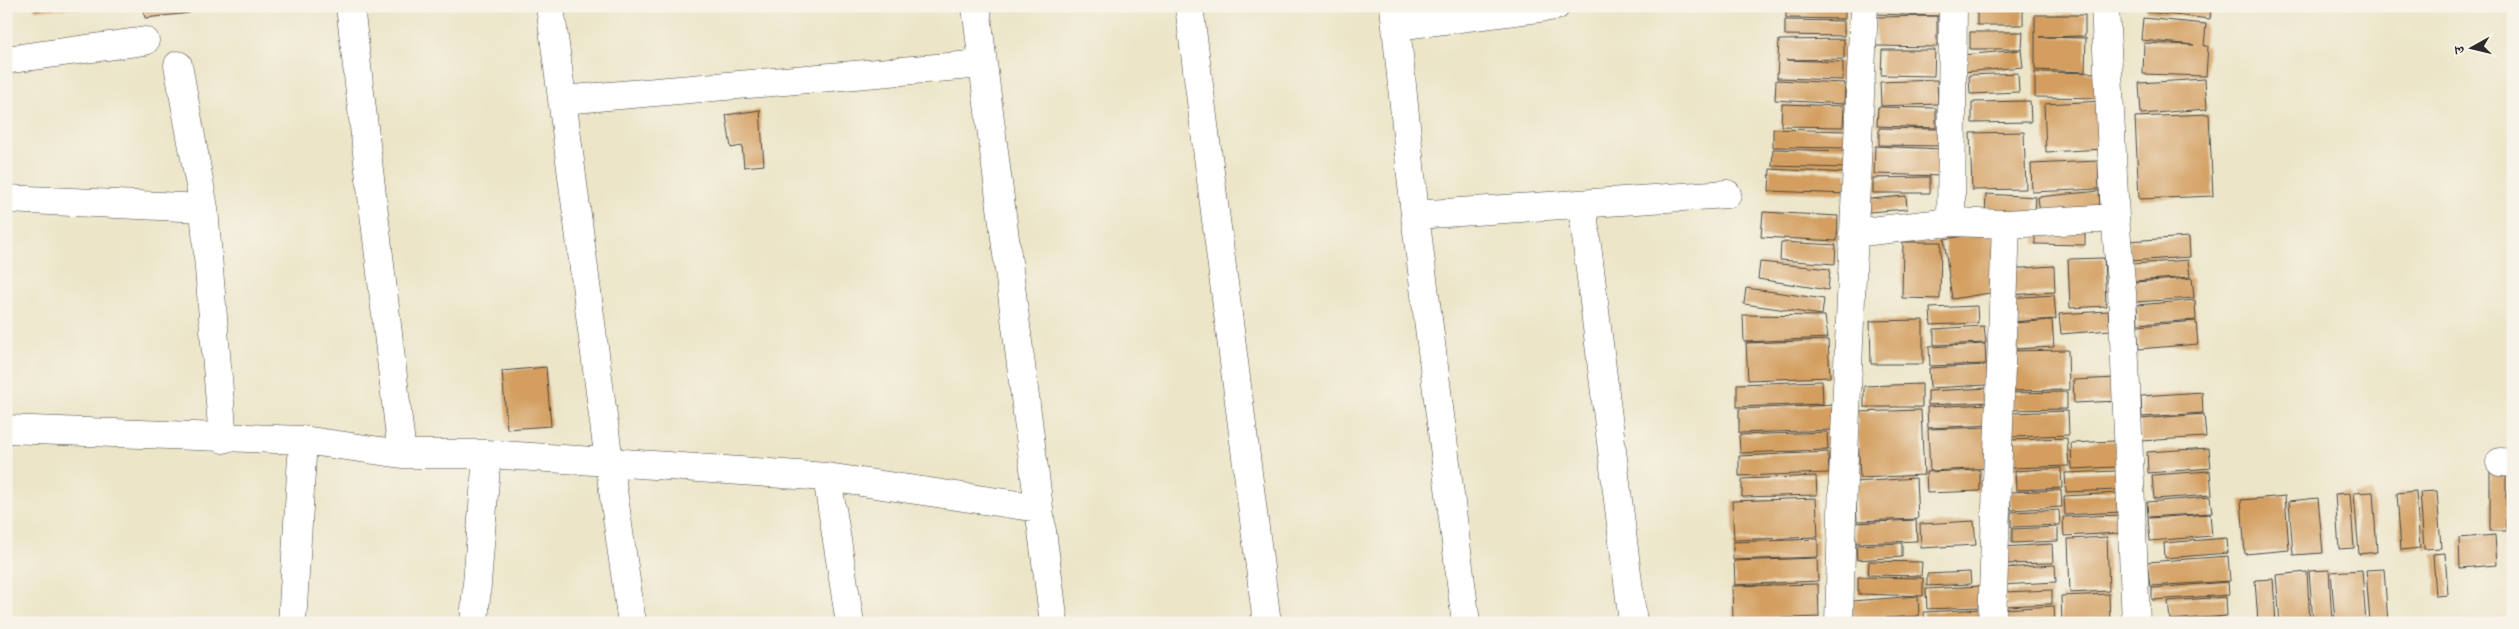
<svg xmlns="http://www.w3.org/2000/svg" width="2519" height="629" font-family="'IM FELL DW Pica','Noto Serif Devanagari',serif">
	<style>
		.building { fill: #d39e5e }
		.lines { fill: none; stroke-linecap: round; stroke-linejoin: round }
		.minor-casing { stroke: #484743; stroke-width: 29 }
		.minor { stroke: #fff; stroke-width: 28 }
	</style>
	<rect width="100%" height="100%" fill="#f7f3e8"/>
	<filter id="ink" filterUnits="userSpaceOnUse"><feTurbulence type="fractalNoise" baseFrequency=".02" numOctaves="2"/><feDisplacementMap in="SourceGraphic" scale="10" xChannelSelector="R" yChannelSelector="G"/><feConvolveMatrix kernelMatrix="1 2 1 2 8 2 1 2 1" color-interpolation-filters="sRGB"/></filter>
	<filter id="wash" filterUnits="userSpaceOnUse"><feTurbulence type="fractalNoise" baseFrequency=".0096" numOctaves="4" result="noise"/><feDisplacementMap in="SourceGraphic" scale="20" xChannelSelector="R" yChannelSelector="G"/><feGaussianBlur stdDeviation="1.12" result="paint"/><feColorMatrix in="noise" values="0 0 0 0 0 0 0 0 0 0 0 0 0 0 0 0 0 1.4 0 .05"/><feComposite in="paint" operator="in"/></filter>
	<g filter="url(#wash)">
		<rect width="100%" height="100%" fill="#ece5c8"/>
		<g id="blocks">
			<path class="building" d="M34,6H95V8L35,10Z
				M143,6H189V13L145,18Z
				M1786,6H1845V19L1786,18Z
				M1873,6H1942L1941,16L1873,14Z
				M2034,6H2094V9H2034Z
				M2147,6H2211L2210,19L2146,12Z
				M1977,10H2023V25H1977Z
				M2035,15H2085V36L2039,37L2086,38L2085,72L2035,70Z
				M1937,16V47L1876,46V17Z
				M2143,18L2206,24L2204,46H2208L2206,76L2143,74L2144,43L2194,45L2141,40Z
				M1785,20L1844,21V36L1785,35Z
				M1970,32H2023L2022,49H1970Z
				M1844,39V59L1786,60L1843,62V80L1777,78L1779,40Z
				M1882,50H1935L1934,76L1881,75Z
				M2021,50L2023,67L1962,72L1961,55Z
				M2035,72L2102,73V98L2035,97Z
				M2018,73L2019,92L1970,94L1969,75Z
				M2205,79L2207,109L2141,114L2139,83Z
				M1776,80L1845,83L1844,104L1775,100Z
				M1937,80L1938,104L1881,106L1880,82Z
				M2030,101L2031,122L1972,123V102Z
				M2103,101L2105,149L2046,152L2044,104Z
				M1782,104L1844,106L1843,127L1781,126Z
				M1878,107L1936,108V128L1877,126Z
				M760,110L764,165L744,167L742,146L731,148L726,115Z
				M2209,114L2213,196L2139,199L2135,117Z
				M1879,128L1940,129L1939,146L1879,145Z
				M1773,129L1845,131V148L1773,147Z
				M2024,132L2026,189L1972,190L1970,133Z
				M1875,146L1942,149L1941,176L1874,174Z
				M1773,149L1848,151L1847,168L1772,166Z
				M2098,161L2099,189L2032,192L2031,164Z
				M1770,169L1847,173V194L1769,191Z
				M1930,177V193H1873V178Z
				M2099,191L2100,208L2040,215L2038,197Z
				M1986,194L2036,197L2035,218L1985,215Z
				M1906,196L1907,209L1869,212L1868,199Z
				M1763,212L1838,216L1837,241L1761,237Z
				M2035,228L2085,229V245L2035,244Z
				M1994,232L2003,291L1952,299L1944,239Z
				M2189,237L2190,257L2130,261L2128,241Z
				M1781,242L1836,245L1835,264L1780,260Z
				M1903,242H1941L1940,299L1902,298Z
				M2104,258L2106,306L2070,308L2068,259Z
				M2188,260L2190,277L2134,281L2133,264Z
				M1760,262L1830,269L1828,290L1758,279Z
				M2054,266L2055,292L2009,295L2007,269Z
				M2192,278L2194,298L2136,302L2134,282Z
				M1746,288L1824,299L1822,315L1744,304Z
				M2054,295L2056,319L2010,322L2008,298Z
				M2195,300L2196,320L2138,324L2137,305Z
				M1977,306L1978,323L1931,325L1930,308Z
				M2108,311L2110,330L2061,334L2059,314Z
				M1743,315L1825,316L1828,338L1744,342Z
				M1923,320V364H1871L1870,321Z
				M2052,320L2054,347L2016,349L2014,323Z
				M2196,321L2198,344L2139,349L2137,326Z
				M1984,326L1986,343L1934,345V329Z
				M1828,340L1830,377L1748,380L1746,343Z
				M1985,344L1986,364L1930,366L1929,347Z
				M2068,350L2069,390L2007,391L2006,351Z
				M1987,365V385L1930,388L1929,368Z
				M546,367L551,426L507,429L502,371Z
				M2117,378L2118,401L2074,403L2073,380Z
				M1822,381L1823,404L1737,407V384Z
				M1922,384V407H1864V386Z
				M1988,388L1989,402L1928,405V391Z
				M2067,392V409L2010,410V393Z
				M2202,392L2203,413L2142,417L2141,396Z
				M1991,404L1992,425L1928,428L1927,407Z
				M1834,405L1835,430L1739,433V409Z
				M1921,410L1924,475L1860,478L1857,412Z
				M2068,411L2069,435L2012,437L2011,413Z
				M2204,414L2206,437L2141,441L2140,419Z
				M1991,427L1993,468L1930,471L1928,429Z
				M1827,432L1828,450L1740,453L1739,435Z
				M2067,438L2069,466L2011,468L2010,440Z
				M2115,441L2116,467L2072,469L2071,443Z
				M2209,448L2211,468L2148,473L2147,452Z
				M1828,452L1829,473L1739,476V456Z
				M2061,468L2062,488L2016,490L2015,471Z
				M2490,469H2506V531H2490Z
				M1980,470V491L1927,493L1926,472Z
				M2117,471L2118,490L2066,492L2065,473Z
				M2210,471L2212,495L2154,499L2152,475Z
				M1816,476L1817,495L1742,497V479Z
				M1916,478L1918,519L1857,521L1855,482Z
				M2061,490L2062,507L2011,510L2010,492Z
				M2416,491L2420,548L2401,550L2397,493Z
				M2437,491L2441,548L2424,549L2420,492Z
				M2373,492L2377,552L2359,554L2354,493Z
				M2120,493L2121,512L2065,515L2064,496Z
				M2350,493L2354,548L2339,549L2335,494Z
				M2285,496L2289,550L2245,554L2241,500Z
				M2210,497L2212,513L2148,517L2147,502Z
				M2511,497H2513V539H2510Z
				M1816,498L1818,537L1734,540L1732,501Z
				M2318,498L2323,553L2293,555L2289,501Z
				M2059,510L2060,525L2011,527V512Z
				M2210,514L2212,536L2150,541L2148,518Z
				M2120,515L2121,533L2064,536L2063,517Z
				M1916,520L1917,541L1856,543L1855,523Z
				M1974,521L1976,545L1921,548L1920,524Z
				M2058,527V541L2012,543V529Z
				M2495,535L2497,565L2460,568L2459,538Z
				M2107,537L2109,591L2070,593L2068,539Z
				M2227,538L2228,553L2165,558L2164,543Z
				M1818,539V557L1733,560V542Z
				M1902,543V557L1857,560L1856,545Z
				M2052,544L2053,563L2001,564V547Z
				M2445,553L2448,595L2436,596L2433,554Z
				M2228,556L2230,581L2150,586L2147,562Z
				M1817,558L1818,581L1735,585L1734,561Z
				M1869,561L1922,562L1921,576L1868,575Z
				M2055,565L2056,582L2001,585V568Z
				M2384,569L2388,623H2370L2366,570Z
				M2329,570L2332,623H2313L2309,571Z
				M2362,570L2366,623H2335L2331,572Z
				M1970,572L1971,584L1927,586V574Z
				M2307,572L2310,623H2280L2276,575Z
				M1858,577L1923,578V596L1858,594Z
				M2273,579L2276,623H2258L2255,580Z
				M2228,582L2229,595L2152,600V588Z
				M1818,584L1819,617L1733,620L1732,586Z
				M1980,586L1981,607L1927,609L1926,589Z
				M2052,590V604L2006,606L2005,592Z
				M2109,594L2110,623H2062L2061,596Z
				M1918,596L1919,616L1853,620L1852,601Z
				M2226,597L2227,616L2170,620L2168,601Z
				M2054,606L2055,623H2003V609Z
				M1981,609V623H1925L1924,612Z
				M1918,618V623H1871V621Z
				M2220,618V623H2183V621Z"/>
		</g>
	</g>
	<g filter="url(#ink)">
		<use href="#blocks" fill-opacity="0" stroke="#484743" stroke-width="1"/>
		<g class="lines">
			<defs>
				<path id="minor" d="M1189,6L1267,623
					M1394,6L1415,215L1466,623
					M1953,6L1951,222L2006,224L1992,623
					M2105,6L2115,218L2122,292L2136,623
					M1396,26L1556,6
					M6,58L12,59L145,41
					M178,65L204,208L223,439
					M562,100L983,64L976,6
					M6,199L204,208
					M1582,204L1633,623
					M1415,215L1727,194
					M2006,224L2115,218
					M1853,233L1951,222
					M6,429L303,440L402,454L350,6
					M402,454H487L609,462L550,6
					M2500,462L2513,463
					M827,477L850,623
					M1039,508L1054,623
					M292,623L303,440
					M474,623L487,454
					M632,623L609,462L827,477L1039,508L983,64
					M1839,623L1843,478L1864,6"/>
			</defs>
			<use href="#minor" class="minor-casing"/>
			<use href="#minor" class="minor"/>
		</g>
	</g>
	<rect width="2519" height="629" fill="none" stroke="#f7f3e8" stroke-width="25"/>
	<g transform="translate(2472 48) rotate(262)" stroke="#f7f3e8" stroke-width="4" paint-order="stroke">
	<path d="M0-4L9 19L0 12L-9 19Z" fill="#2b2b2b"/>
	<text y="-8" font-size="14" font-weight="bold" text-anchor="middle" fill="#2b2b2b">उ</text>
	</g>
</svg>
